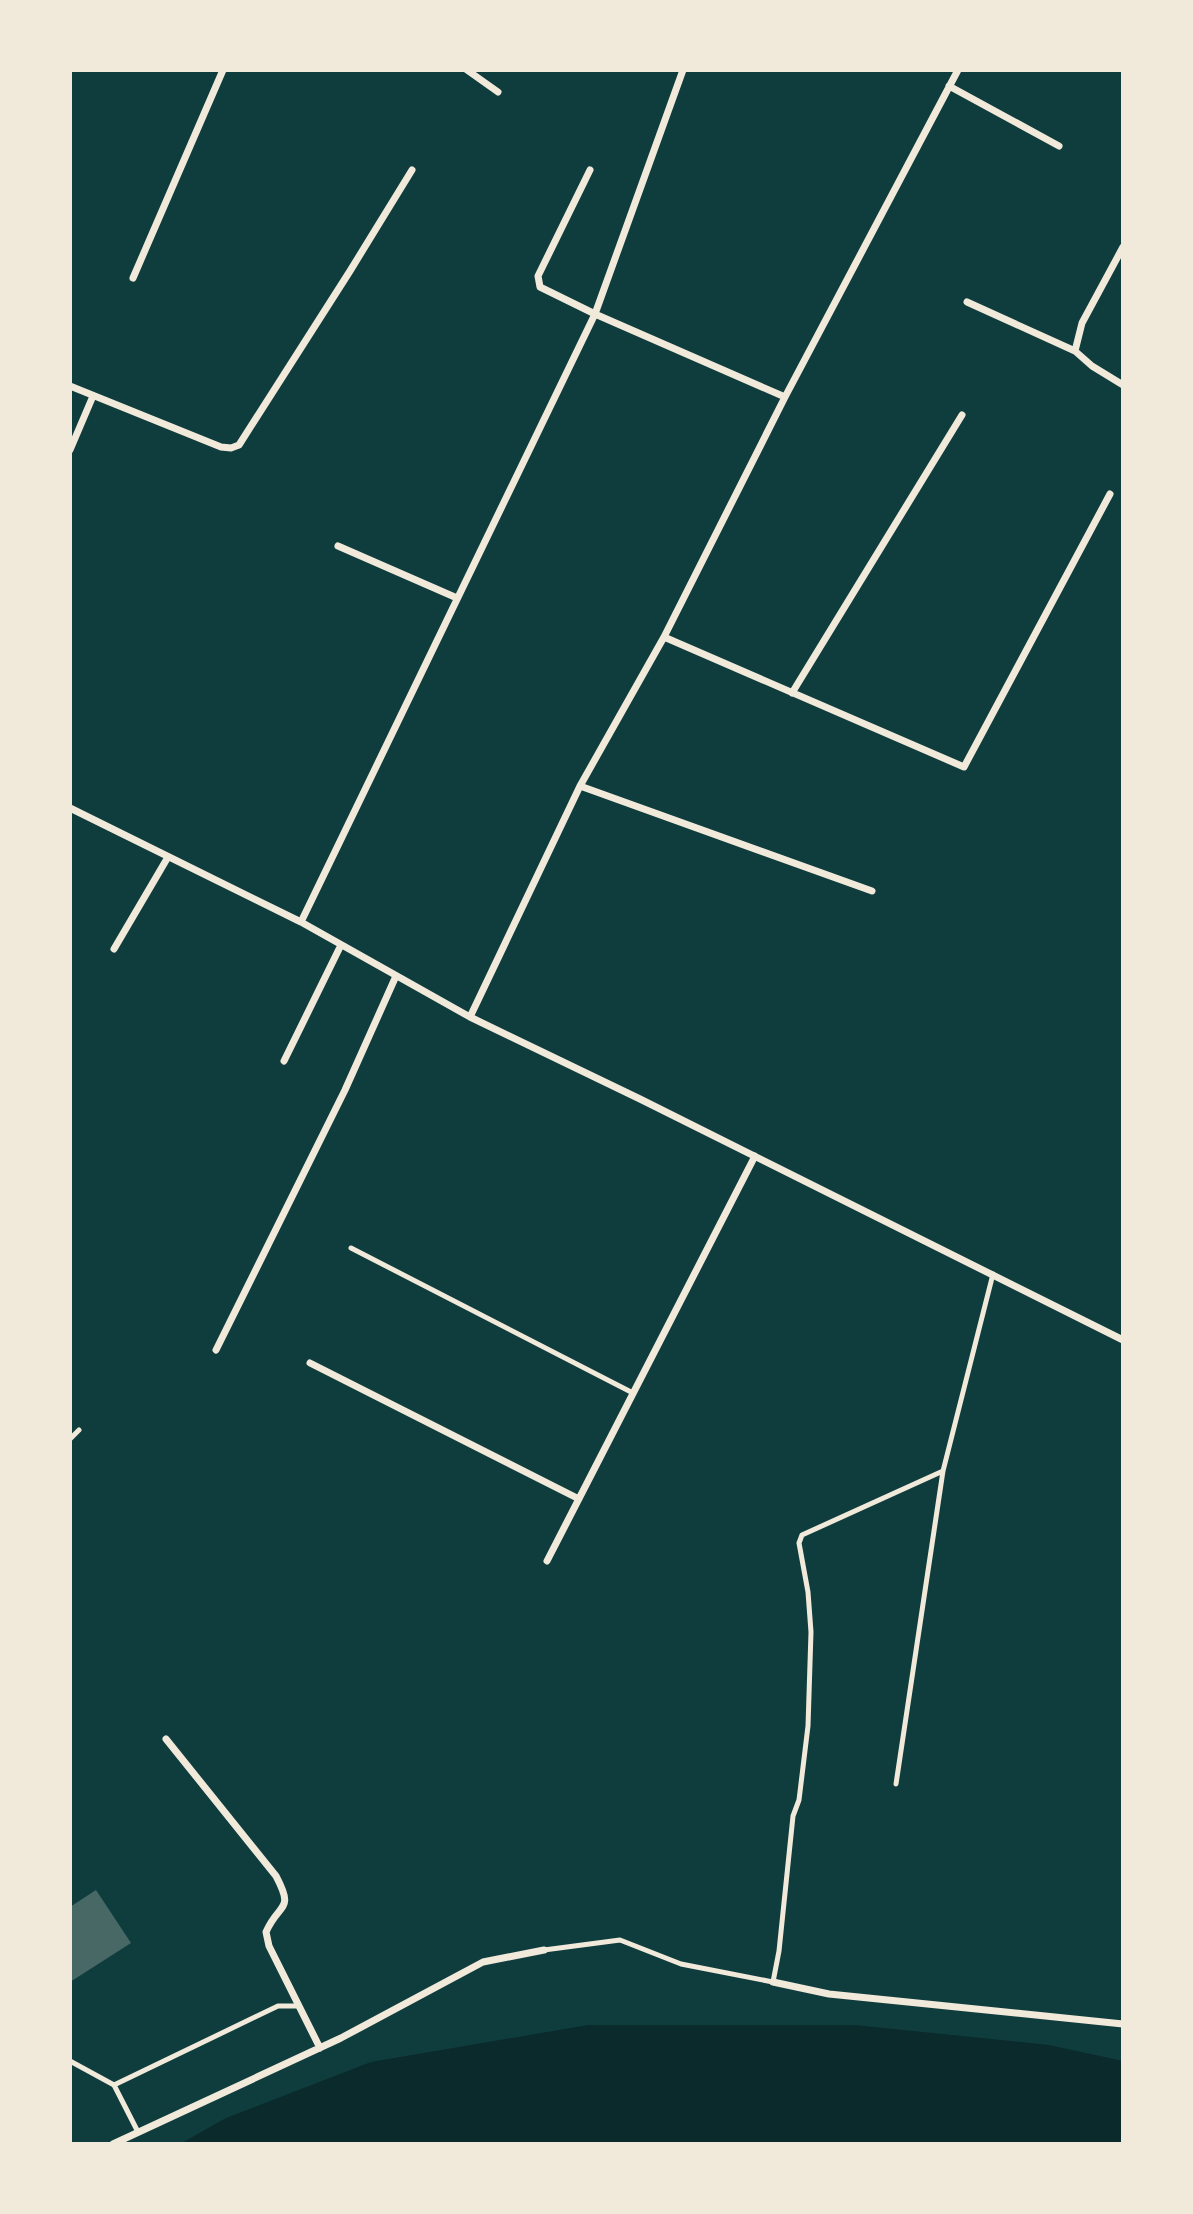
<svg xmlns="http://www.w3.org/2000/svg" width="1193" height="2214" font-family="Signika,sans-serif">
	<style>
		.water { fill: #0a2a2b }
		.building { fill: #486865 }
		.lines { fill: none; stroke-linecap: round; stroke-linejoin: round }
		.service { stroke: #f1e9da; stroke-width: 5 }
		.minor { stroke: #f1e9da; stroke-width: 7 }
	</style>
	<rect width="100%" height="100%" fill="#0f3d3e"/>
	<path class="water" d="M588,2025H855L1049,2045L1123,2061V2144H180L226,2118L371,2062Z"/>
	<path class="building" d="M96,1890L131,1943L70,1982V1907Z"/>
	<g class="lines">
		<path class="service" d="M351,1248L633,1393
			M70,1439L79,1430
			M896,1784L943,1471L993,1274
			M544,1950L620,1940L681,1964L773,1982L779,1951L793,1816L799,1800L808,1726L811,1632L808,1592L799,1543L802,1535L943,1471
			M70,2061L114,2085L138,2132
			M114,2085L278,2006H298"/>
		<path class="minor" d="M467,70L498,92
			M949,86L1059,146
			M590,170L538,276L540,287L595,314L683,70
			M1123,247L1082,323L1075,351L1092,366L1123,385
			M133,278L223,70
			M967,302L1075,351
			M70,386L221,447L231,448L239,445L350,271L412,170
			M70,450L93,396
			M338,546L457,598
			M664,637L964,767L1110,494
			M792,693L962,415
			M580,786L872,891
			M70,808L301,922L470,1017L640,1099L1123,1340
			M301,922L595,314L785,397
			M114,949L168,857
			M470,1017L580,786L664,637L785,397L958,70
			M284,1061L341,945
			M216,1350L345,1090L396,976
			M310,1363L579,1499
			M547,1561L755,1156
			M166,1739L276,1876C295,1912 279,1902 266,1932L269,1946L320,2048
			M773,1982L829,1994L1123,2024
			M113,2144L341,2038L483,1962L544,1950"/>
	</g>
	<rect width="1193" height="2214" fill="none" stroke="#f1e9da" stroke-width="144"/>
</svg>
